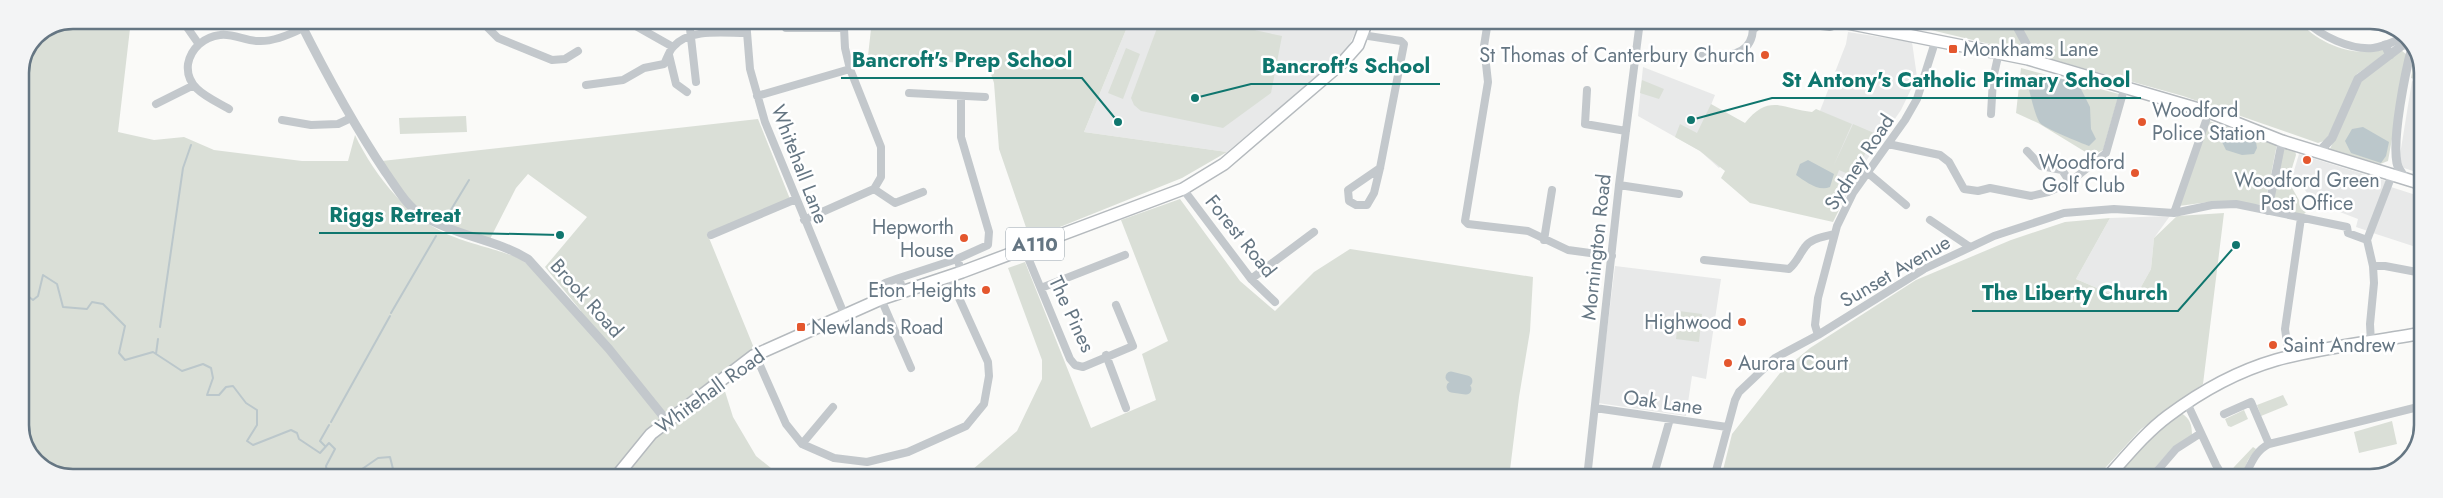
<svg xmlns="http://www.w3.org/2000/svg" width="2443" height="498" font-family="Jost,sans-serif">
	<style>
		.built { fill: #e8e9e9 }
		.green { fill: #dadfd7 }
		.water { fill: #bbc7cb }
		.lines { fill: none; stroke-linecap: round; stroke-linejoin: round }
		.stream { stroke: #bbc7cb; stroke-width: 2 }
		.river { stroke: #bbc7cb; stroke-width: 11 }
		.primary-casing { stroke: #b5babe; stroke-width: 14 }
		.minor { stroke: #c3c8cc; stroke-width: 8 }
		.tertiary { stroke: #c3c8cc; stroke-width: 9 }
		.primary { stroke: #fff; stroke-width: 11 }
		.poi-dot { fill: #e4572e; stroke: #fff; stroke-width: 2 }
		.labels { text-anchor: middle; stroke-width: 5; stroke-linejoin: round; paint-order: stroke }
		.shield { fill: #fff; stroke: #939fa8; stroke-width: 1 }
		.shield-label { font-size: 19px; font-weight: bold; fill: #657683 }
		.poi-label { font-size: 20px; fill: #657683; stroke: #fff; text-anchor: start }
		.street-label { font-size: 20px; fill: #657683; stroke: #fff }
		.rim { fill: none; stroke: #657683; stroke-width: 2.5 }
		.leader { fill: none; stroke: #0f766e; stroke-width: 2 }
		.callout-dot { fill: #0f766e; stroke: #fff; stroke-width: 2 }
		.callout-label { font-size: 21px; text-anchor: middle; font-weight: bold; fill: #0f766e; stroke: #fff; stroke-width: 5; stroke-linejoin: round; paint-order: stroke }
	</style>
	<rect width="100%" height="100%" fill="#fafaf8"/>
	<path class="built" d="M1130,20L1361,21L1347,49L1334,63L1227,152L1084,132Z
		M1848,32L1912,42L1917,77L1901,110L1851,183L1802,157L1846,44Z
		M1643,67L1715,95L1711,105L1757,130L1719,168L1700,151L1638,116Z
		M2412,81L2423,84L2422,174L2404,168L2399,161Z
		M2299,154L2386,181L2368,231L2356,227L2358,219L2314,202L2293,174Z
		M2391,187L2422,197V249L2373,233Z
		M2170,216L2154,238L2151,269L2132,303L2076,279L2110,218Z
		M1615,266L1721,279L1706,379L1692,376L1686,416L1598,403Z"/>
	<path class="green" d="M73,20H131L118,132L154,140L184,137L214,150L302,161H348L355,135C375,177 411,222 457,238C471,244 511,253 522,260C539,273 559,299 574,316L581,311L545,267L587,217L528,174L516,188L490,239C469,234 434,223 418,208C404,195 393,177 382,161L758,119L790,199L707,233L754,348L668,412L646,434L610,477H63L33,460L20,432V73L36,35Z
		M872,20H1130L1084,132L1227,152L1182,178L1030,239L999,149L994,83L988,65L868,56Z
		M1160,20H1207L1282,36L1271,93L1223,128L1141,111L1134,105L1131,98Z
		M1893,21H2298C2320,44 2352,58 2384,49L2385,54L2357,74L2329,135L2324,141L2318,143L2183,96L2040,56Z
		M1126,48L1140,54L1123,99L1108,93Z
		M2401,50L2407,55L2388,161L2380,164L2330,149L2361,80Z
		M2416,53L2423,66V82L2411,78Z
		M2021,68L2119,94L2103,150L2092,156L2038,123L2016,113Z
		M1642,80L1664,89L1659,99L1640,93Z
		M1711,104L1745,123C1769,93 1783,109 1812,112L1816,109L1852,124L1833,167L1853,124L1874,133L1855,177L1839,170L1836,178L1851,186L1833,222L1750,203L1721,178L1725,171L1700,151L1675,137L1680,124L1697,133Z
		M466,116L467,132L400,134L399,118Z
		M2209,121L2277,144L2266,200L2262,205L2216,201L2179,206Z
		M2283,147L2295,150L2296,155L2288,181L2306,212L2303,215L2272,207Z
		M1180,199L1240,281L1275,311L1314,272L1350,249L1533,277L1530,331L1519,397L1509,478L964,477L1017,431L1042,379V360L1008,268L1025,262L1091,428L1156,400L1142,354L1168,341L1121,220Z
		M2224,213L2203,384L2141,429L2096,478H1721L1732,434L1780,373L1810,348L1916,280L2011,240L2065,222L2110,218L2076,279L2132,303L2151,269L2154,238L2177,216Z
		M1679,311L1702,314L1699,342L1676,339Z
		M723,385L733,417L756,456L782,477H618L650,439Z
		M2283,395L2288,405L2261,416L2257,405Z
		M2244,410L2248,419L2231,427L2228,426L2225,419Z
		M2181,413C2190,418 2192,425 2192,435L2173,447L2146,478H2112L2152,433Z
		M2392,421L2397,444L2359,453L2354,432Z
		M2253,447L2256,449L2248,460L2241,478L2228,477L2234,467Z"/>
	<path class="water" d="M2046,75L2078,83L2090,107L2091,129L2096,139L2089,146C2081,143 2044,128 2040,123C2034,114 2030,91 2026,79Z
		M2363,127L2389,142L2386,156L2381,163L2351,153L2345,141L2352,129Z
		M2231,133L2249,138L2256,142L2257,148L2254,154L2242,155L2226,150L2222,142L2225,135Z
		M1808,160L1834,174L1830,187C1818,192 1805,181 1796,175L1800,164Z"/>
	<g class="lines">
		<path class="stream" d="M446,218L469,180
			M20,290L33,300L38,296L43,275L57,284L63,307L87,309L92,302L103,304L125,326L119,353L125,360L153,352L182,371L203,364L211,368L213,378L207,395H219L226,387L233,386L246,403L257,410V425L247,441L253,445L291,430L297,433L299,439L320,453L329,443L335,449L326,466L327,473L352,476L378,458L390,457L395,477
			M391,313L436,236
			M160,327L183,168L191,145
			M156,354L158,339
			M331,422L390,316
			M325,446L320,441L329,425"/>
		<path class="river" d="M1451,377L1467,381
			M1452,387L1466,389"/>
		<defs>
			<path id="primary" d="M1804,21L1830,24L1838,21
				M1837,21L2028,59L2209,112L2282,141L2422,184
				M616,477L651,434L753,356L881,299L962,272L1183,189L1224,164L1343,62L1358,45L1367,21
				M2107,478C2126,457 2145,433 2168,416C2200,392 2238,371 2276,360C2322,347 2375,342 2422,333"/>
		</defs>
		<use href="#primary" class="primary-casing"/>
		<path class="minor" d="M486,20L488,28L498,38L552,60L565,59L578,51
			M634,20V25L673,47
			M689,20L696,82
			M746,20L750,69L765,122L844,314
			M1488,21L1484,46L1488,82L1465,221L1468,224L1528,231L1568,250L1612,256
			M2306,21C2321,36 2350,50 2373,48C2383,47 2393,42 2402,38
			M165,22L184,23L198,43
			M1754,29L1764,21
			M1362,35L1401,41L1404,44L1380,168L1374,193L1367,205H1356L1349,201L1348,190L1380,168
			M669,55L676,84L687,92
			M1701,56C1720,55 1746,59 1752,36C1753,30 1754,26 1751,21
			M850,69L881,147V177L874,189
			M586,85L623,80L644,68L664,64C667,59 669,51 673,47C689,28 724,33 745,33
			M1587,90L1585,124L1626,131
			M909,93L985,97
			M757,96L850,69L845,48L844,28H786
			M961,96V137L989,232L988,245L957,259L962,272
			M156,104L192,86
			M229,109C210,98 185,89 188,64C191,48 204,37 220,35C232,33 246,41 258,41C272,42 291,34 303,28
			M1991,114L1993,79L1999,52
			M282,120L311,125L338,124L351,118
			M1888,144L1940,155L1949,162L1964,189L1978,191L1990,188L2031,196L2048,192L2070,182L2106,153L2125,86
			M2027,151L2041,166L2062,170L2070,182
			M1868,173L1906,205
			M1619,185L1679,194
			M1183,189L1251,279L1275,302
			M2268,211L2282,141
			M2174,213L2209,112
			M804,220L874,189L895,203L923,192
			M1930,220L1970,247
			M711,235L796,199
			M1544,240L1552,190
			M1024,248L1070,359L1075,365L1083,367L1133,346L1116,305
			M1704,260L1789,269C1797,262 1799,255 1805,247C1811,238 1825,237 1834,234
			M2373,266H2385L2422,273
			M1251,279L1314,232
			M885,283L899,278
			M1041,288L1125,255
			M903,291L899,278L957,259
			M881,299L911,368
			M1818,335L1815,325L1818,298L1837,226L1853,193L1905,120L1917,99L1936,39
			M2371,343L2370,324L2374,283L2373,266L2367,240L2392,175
			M1106,355L1126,408
			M753,356L759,363L786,424L802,444L834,458L867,462L908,452L966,426L984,404L989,376L988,362L949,276
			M2289,357L2285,329L2301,218
			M2187,403L2216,465L2224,478
			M1595,408L1727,427
			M2224,414L2251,402L2269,444
			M802,444L833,407
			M1587,478L1619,185L1640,21
			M1653,478L1670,419
			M1714,478L1735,400L1739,392L1775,358L1818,335L1924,269L1994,236L2064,213L2114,209L2174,213L2212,205L2236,204L2347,227L2348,233L2367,240
			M2151,478L2176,449L2201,433
			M2244,478C2251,464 2255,451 2269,444L2422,406"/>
		<path class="tertiary" d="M299,20C325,72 353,124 386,173C396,187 407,207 423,216C456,236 495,239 528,259L609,349L667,421
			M2014,21L2030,51L2028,59
			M2404,35L2403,43L2409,47
			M2385,45L2390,55
			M2319,152L2332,138L2358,79L2404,44
			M2406,179C2402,174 2398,169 2397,163C2392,138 2405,73 2412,47"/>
		<use href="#primary" class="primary"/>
	</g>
	<g class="poi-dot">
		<rect x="1948" y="44" width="10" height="10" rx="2.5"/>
		<circle cx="1765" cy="55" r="5"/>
		<circle cx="2142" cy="122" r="5"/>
		<circle cx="2307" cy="160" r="5"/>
		<circle cx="2135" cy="173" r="5"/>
		<circle cx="964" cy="238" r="5"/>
		<circle cx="986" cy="290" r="5"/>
		<circle cx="1742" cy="322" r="5"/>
		<rect x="796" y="322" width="10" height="10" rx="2.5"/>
		<circle cx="2273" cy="345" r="5"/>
		<circle cx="1728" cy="363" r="5"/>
	</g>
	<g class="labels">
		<rect class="shield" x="1006" y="227.5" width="58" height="33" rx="4"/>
		<g class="shield-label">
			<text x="1035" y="251">A110</text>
		</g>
		<g class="poi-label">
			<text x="1963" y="56">Monkhams Lane</text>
			<text x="1755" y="62" text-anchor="end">St Thomas of Canterbury Church</text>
			<text x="2152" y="117">Woodford<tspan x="2152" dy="23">Police Station</tspan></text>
			<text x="2125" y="169" text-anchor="end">Woodford<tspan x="2125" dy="23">Golf Club</tspan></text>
			<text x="2307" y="187" text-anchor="middle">Woodford Green<tspan x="2307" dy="23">Post Office</tspan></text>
			<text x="954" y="234" text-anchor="end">Hepworth<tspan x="954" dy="23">House</tspan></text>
			<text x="976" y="297" text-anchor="end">Eton Heights</text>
			<text x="1732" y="329" text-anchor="end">Highwood</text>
			<text x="811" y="334">Newlands Road</text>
			<text x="2283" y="352">Saint Andrew</text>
			<text x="1738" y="370">Aurora Court</text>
		</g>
		<g class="street-label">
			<text transform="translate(1859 162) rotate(-57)" y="7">Sydney Road</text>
			<text transform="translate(800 164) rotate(69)" y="7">Whitehall Lane</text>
			<text transform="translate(1241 236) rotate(51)" y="7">Forest Road</text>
			<text transform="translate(1596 247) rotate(-84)" y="7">Mornington Road</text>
			<text transform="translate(1895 271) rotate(-30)" y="7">Sunset Avenue</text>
			<text transform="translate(587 298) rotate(48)" y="7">Brook Road</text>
			<text transform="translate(1072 314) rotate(65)" y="7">The Pines</text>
			<text transform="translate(710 391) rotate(-36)" y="7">Whitehall Road</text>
			<text transform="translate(1663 402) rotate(8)" y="7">Oak Lane</text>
		</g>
	</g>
	<path d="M0 0H2443V498H0ZM73 29H2370A44 44 0 0 1 2414 73V425A44 44 0 0 1 2370 469H73A44 44 0 0 1 29 425V73A44 44 0 0 1 73 29Z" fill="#f3f4f5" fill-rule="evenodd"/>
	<path class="rim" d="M73 29H2370A44 44 0 0 1 2414 73V425A44 44 0 0 1 2370 469H73A44 44 0 0 1 29 425V73A44 44 0 0 1 73 29Z"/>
	<path class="leader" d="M1118 122L1082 78H841M1195 98L1251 84H1440M1691 120L1772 98H2141M560 235L471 233H319M2236 245L2178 311H1972"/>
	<g class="callout-dot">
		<circle cx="1118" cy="122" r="5"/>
		<circle cx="1195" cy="98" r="5"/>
		<circle cx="1691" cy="120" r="5"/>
		<circle cx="560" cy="235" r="5"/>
		<circle cx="2236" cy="245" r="5"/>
	</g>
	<g class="callout-label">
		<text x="962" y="67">Bancroft's Prep School</text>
		<text x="1346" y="73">Bancroft's School</text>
		<text x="1956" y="87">St Antony's Catholic Primary School</text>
		<text x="395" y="222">Riggs Retreat</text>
		<text x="2075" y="300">The Liberty Church</text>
	</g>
</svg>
